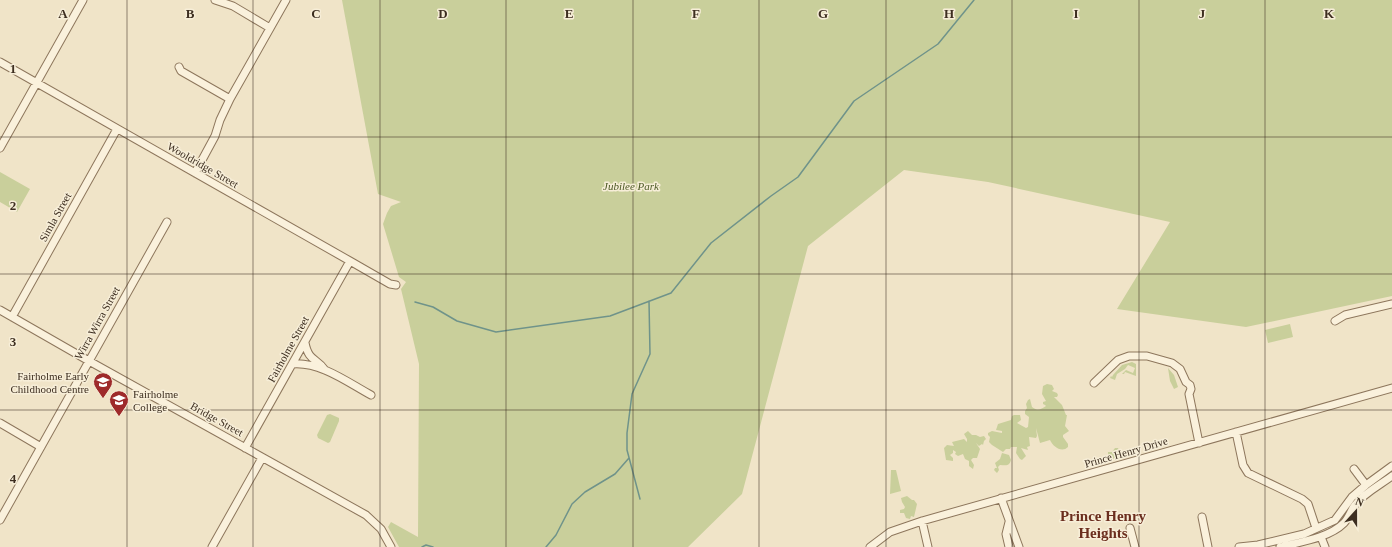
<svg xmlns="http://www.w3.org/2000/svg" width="1392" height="547" font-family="Georgia,serif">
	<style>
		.green { fill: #c9cf9b }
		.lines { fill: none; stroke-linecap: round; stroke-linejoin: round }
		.stream { stroke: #6f938a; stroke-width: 1.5 }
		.minor-casing { stroke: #8d765c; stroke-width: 9 }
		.minor { stroke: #faf1dc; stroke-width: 7 }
		.grid { fill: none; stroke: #3d2e20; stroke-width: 1; stroke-opacity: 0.55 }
		.labels { text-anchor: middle; stroke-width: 3; stroke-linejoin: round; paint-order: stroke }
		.street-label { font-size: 11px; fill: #3d2e20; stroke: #f7eed8 }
		.park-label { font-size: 11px; font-style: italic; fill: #4d5a26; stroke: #f7eed8 }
		.poi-label { font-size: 11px; fill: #3d2e20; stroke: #f7eed8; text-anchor: end }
		.district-label { font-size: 15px; font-weight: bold; fill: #6b2e1e; stroke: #f7eed8 }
		.grid-label { font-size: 13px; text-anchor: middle; font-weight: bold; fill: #3d2e20; stroke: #f7eed8; stroke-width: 3; stroke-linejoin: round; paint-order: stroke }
	</style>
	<rect width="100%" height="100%" fill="#f0e4c8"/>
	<path class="green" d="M342,0H1392V296L1246,327L1117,309L1170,222L988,182L904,170L808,246L742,494L688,547H399L388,527L391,522L418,537L419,364L401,289L406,282L399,277L383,224L387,213L391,206L401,202L378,194Z
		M0,172L30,189L17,212L0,202Z
		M1290,324L1293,337L1268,343L1265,330Z
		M1132,362L1136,364V376L1125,372L1124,374H1122L1126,370L1133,373L1135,368L1128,365L1125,369L1117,374L1115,380L1110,378L1111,376L1112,377L1113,375L1122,365Z
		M1168,368L1174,375L1178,387L1174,389L1170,381Z
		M1047,384L1052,385L1054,389L1052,391L1057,393L1058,395L1057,397H1054L1062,405L1066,415H1067L1065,426L1069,431L1063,435V437L1068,444V447C1062,453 1053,447 1050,440L1040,443L1036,428L1037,436L1036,438L1029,437L1030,446L1027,447L1028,450L1021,448L1026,456L1022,460L1020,459L1016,453L1017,447H1011L1010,449H1006L1003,452L992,445L989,442L990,437L988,435V433L992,431L1002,433V431L996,430L998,424L1011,420L1012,416L1014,415H1020L1021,420L1017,423L1026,428L1028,427L1029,417L1025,414V411L1027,408L1026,404L1028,400L1030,399L1032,407C1038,411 1040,410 1046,406L1045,405L1043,404V402L1046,401L1042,394L1043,386Z
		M330,414L339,418V421L330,442L328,443L318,438L317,435L327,415Z
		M968,431L972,435H976L980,437L984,436L986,439L984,441L983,445L982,444L979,446L976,443L980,449L977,458H973L971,460L974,465L973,469L969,466V461L965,459L963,454L958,456L955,454L956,452L953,450V453L950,455L953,458V461L946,460L944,448L947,445L954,446L952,442L964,439L967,442V439L964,434Z
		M1115,448H1118L1120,453V456L1110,460L1108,456V452H1112Z
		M1002,453L1009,455L1011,460C1009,467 1006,465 1000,465L998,467L999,470L997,473L994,470L995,468H997L995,463L1000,459Z
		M891,470H896L901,491L890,494Z
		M907,496L912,500H914L917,504L914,517L911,516L910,519L906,518L904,513H900V510L904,509L905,507L902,502L901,498Z"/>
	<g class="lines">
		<path class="stream" d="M415,302L433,307L457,321L496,332L610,316L671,293L711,243L771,196L798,177L854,101L938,44L974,0
			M640,499L627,450V433L632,394L650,354L649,301
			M422,547L426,545L433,547
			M546,547L556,535L572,504L585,492L615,474L629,458"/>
		<defs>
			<path id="minor" d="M215,0L233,6L270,28
				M0,62L350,261L390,284L396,285
				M179,67L181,71L230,99
				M0,148L83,0
				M195,173L215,136L220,120L230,99L286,0
				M0,310L89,361L366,515L381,529L391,547
				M12,317L117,129
				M1335,321L1345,315L1392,304
				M305,343C309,362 316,357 325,370
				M293,364C321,362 347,382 371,395
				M1094,383L1118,360L1129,356H1147L1172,363L1180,369L1186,382L1190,385L1191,389L1189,394L1199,443
				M0,423L41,447
				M1236,432L1243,465L1248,473L1302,499L1308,504L1316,528
				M245,448L350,261
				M1354,469L1366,485
				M1001,498L1019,547
				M1202,517L1208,547
				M0,520L167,222
				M922,521L928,547
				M1009,522L1006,534L1009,547
				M1130,528L1135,547
				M1321,537L1325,547
				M212,547L262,458
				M870,547L890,532L922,521L1392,388
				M1239,547L1258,545L1304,534L1335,520L1352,497L1366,485L1392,466
				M1280,547C1300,542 1329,538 1344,523C1349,518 1351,510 1355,505C1364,493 1380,485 1392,476"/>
		</defs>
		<use href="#minor" class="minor-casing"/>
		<use href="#minor" class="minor"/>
	</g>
	<path class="grid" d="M127,0V547M253,0V547M380,0V547M506,0V547M633,0V547M759,0V547M886,0V547M1012,0V547M1139,0V547M1265,0V547M0,137H1392M0,274H1392M0,410H1392"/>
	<defs>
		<symbol id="school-pin" viewBox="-11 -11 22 30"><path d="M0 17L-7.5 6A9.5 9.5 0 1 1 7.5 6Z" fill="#9e2a2b" stroke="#f7eed8"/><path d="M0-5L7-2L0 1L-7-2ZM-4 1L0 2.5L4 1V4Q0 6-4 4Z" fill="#fff"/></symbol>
	</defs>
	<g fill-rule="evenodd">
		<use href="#school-pin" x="92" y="371" width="22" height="30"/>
		<use href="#school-pin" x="108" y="389" width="22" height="30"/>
	</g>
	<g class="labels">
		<g class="street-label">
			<text transform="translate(203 165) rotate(30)" y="4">Wooldridge Street</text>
			<text transform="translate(55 217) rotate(-61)" y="4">Simla Street</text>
			<text transform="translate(97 323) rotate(-61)" y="4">Wirra Wirra Street</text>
			<text transform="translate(288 349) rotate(-61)" y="4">Fairholme Street</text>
			<text transform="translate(217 419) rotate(29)" y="4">Bridge Street</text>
			<text transform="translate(1126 452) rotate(-16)" y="4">Prince Henry Drive</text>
		</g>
		<g class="park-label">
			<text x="631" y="190">Jubilee Park</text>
		</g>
		<g class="poi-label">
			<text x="89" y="380">Fairholme Early<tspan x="89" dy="13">Childhood Centre</tspan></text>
			<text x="133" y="398" text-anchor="start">Fairholme<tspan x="133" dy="13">College</tspan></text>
		</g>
		<g class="district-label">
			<text x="1103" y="521">Prince Henry<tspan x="1103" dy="17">Heights</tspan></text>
		</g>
	</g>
	<g class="grid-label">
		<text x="63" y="18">A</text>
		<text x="190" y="18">B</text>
		<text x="316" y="18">C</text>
		<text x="443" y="18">D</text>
		<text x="569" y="18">E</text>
		<text x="696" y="18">F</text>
		<text x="823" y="18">G</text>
		<text x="949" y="18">H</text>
		<text x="1076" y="18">I</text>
		<text x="1202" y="18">J</text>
		<text x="1329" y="18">K</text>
		<text x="13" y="73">1</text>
		<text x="13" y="210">2</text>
		<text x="13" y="346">3</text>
		<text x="13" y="483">4</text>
	</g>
	<g transform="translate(1356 511) rotate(21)" stroke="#f7eed8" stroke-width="3" paint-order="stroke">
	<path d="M0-3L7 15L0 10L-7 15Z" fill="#3d2e20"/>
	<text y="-6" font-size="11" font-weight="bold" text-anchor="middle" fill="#3d2e20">N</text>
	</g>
</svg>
